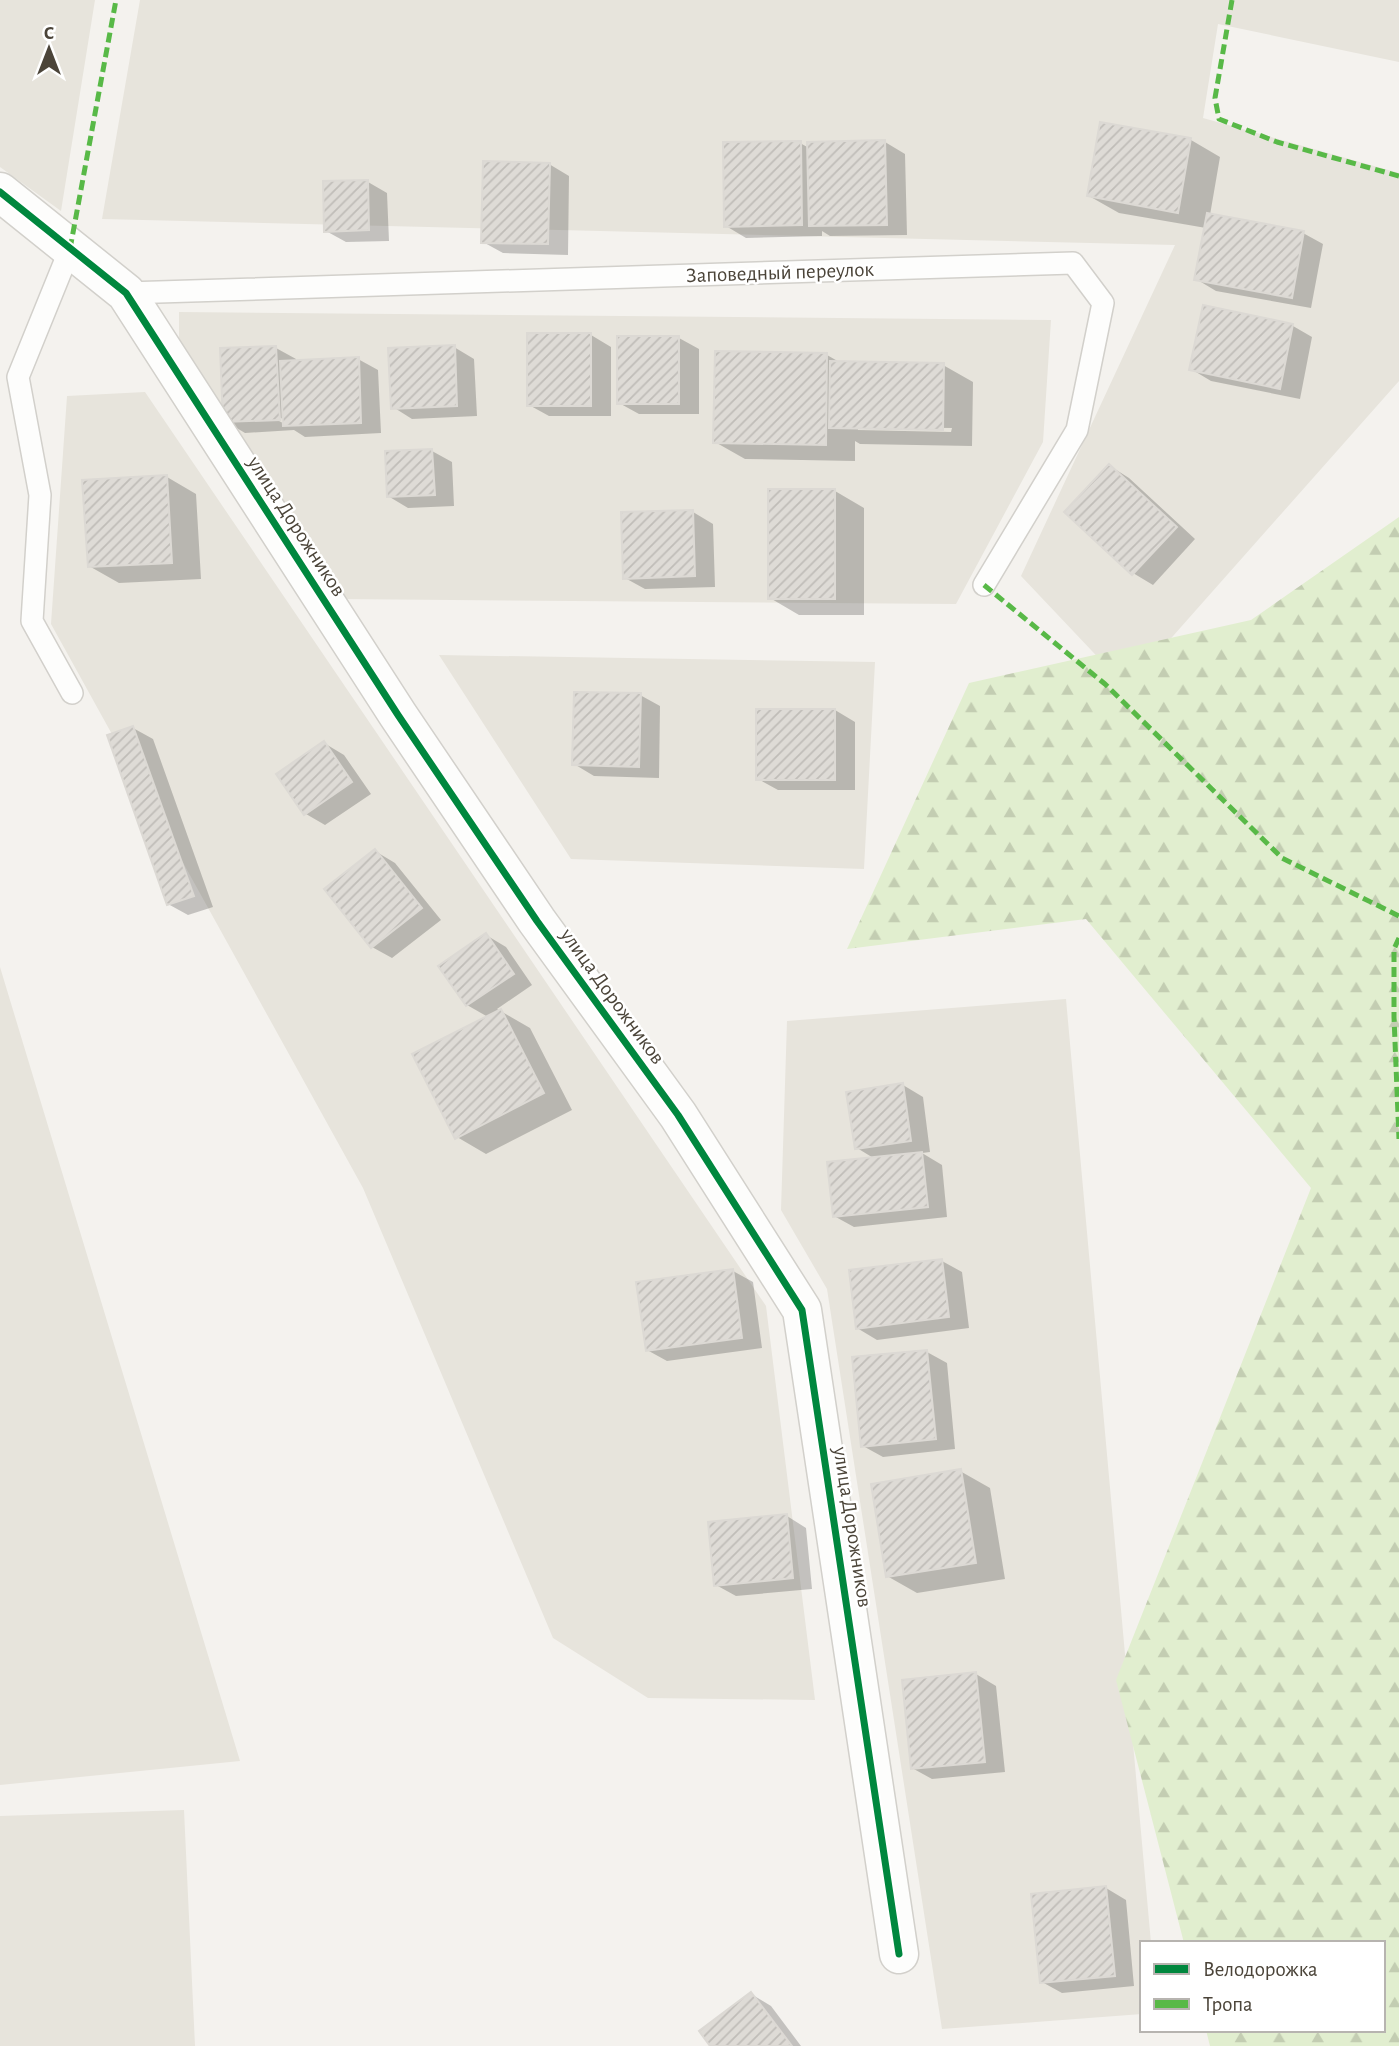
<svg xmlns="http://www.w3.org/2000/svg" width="1399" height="2046" font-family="'Alegreya Sans',sans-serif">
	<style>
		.residential { fill: #e7e4dc }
		.forest { fill: url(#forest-firs) }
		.shadow { fill: #0003; fill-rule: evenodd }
		.building { fill: url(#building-hatch); stroke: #dcd9d4; stroke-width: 2 }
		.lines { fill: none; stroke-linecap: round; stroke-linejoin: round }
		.lane-casing { stroke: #d2d0cb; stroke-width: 24 }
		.street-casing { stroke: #d2d0cb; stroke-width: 41 }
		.lane { stroke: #fdfdfc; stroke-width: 21 }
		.street { stroke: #fdfdfc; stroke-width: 38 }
		.quiet { stroke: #58b947; stroke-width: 5; stroke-dasharray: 10 5; stroke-linecap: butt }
		.cycleway-casing { stroke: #fff; stroke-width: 11 }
		.cycleway { stroke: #00873e; stroke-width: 7 }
		.labels { text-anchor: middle; stroke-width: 5; stroke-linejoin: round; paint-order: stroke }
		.street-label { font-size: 21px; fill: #4b4439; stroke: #fff }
	</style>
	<defs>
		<pattern id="forest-firs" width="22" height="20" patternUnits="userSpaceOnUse" patternTransform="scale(1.75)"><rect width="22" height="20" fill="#e1eecf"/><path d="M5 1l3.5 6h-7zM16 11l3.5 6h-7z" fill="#c3cdb2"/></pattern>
		<pattern id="building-hatch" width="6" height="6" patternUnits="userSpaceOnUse" patternTransform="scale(1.75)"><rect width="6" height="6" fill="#dedbd6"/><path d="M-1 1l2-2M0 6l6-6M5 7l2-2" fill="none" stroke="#c0bdb8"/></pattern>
	</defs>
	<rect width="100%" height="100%" fill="#f4f2ee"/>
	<path class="residential" d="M0,0H95L61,211L0,167Z
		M140,0H1399V62L1218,24L1203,118L1399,173V381L1127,688L1021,576L1175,245L102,219Z
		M179,312L1051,320L1043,442L956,604L337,599L251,468L179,338Z
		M145,392L766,1306L815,1700L648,1698L553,1638L363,1188L51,624L67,396Z
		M439,655L875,662L864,869L571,859Z
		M0,967L240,1761L0,1785Z
		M1066,999L1151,1943H1142V2014L942,2029L827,1289L781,1210L787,1021Z
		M184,1810L195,2046H0V1816Z"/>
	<path class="forest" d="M1399,517V2046H1210L1206,2030H1383V1943H1184L1116,1680L1311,1188L1086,919L847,949L969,683L1251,620Z"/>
	<path class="shadow" d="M1102,124L1191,140L1220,157L1210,215L1303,233L1323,244L1311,308L1216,291L1196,279L1206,228L1119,213L1089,196Z
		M885,142L905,154L907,235L830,236L822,231V236L746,238L726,226L800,143L809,148Z
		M549,164L569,176L568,255L503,253L483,242Z
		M368,182L387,193L389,241L346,242L326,231Z
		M1293,326L1312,337L1300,399L1211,381L1191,369Z
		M529,335H591L611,347V416H549L529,405Z
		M679,338L699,349V414H639L619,403Z
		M454,347L474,359L477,416L412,419L393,407Z
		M276,348L296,359V362L358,359L378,370L381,433L305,437L294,430L245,433L225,421ZM273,414L285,420V424L271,417Z
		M827,355L841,363L943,365L973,382L972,446L860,444L855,441V461L745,459L715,442ZM858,427L952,428L951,432L858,430Z
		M432,451L452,462L454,506L408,508L388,496Z
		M1110,466L1129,478L1195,539L1153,585L1133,573Z
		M167,477L196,494L201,579L119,583L89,566Z
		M835,491L864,508V615H799L770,598Z
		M693,512L713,524L715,587L645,589L625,578Z
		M640,695L660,706L659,778L594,776L574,764Z
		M835,710L855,722V790H778L758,779Z
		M133,728L153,739L213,907L188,915L168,904Z
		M324,743L344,755L371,794L325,825L306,814Z
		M375,851L395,863L441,920L392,958L372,947Z
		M486,935L506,947L532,985L497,1009L530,1028L572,1110L486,1154L457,1137L488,1017L467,1005Z
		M903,1085L923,1097L930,1152L922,1153L942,1165L947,1217L854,1227L834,1216L875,1159L857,1148Z
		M942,1261L962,1272L969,1328L877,1340L857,1328Z
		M733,1271L753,1282L762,1348L667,1361L647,1350Z
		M927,1352L947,1363L955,1449L883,1457L863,1446Z
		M960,1471L990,1488L1005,1579L917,1593L887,1576Z
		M787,1516L806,1528L812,1589L736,1596L716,1585Z
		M976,1674L996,1686L1005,1772L932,1779L912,1768Z
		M1106,1888L1126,1900L1134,1986L1062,1993L1042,1982Z
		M751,1994L771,2006L801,2046H712Z"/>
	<path class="building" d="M1100,122L1191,138L1178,213L1087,196Z
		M885,140L887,225L809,226L807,142Z
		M801,141L802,225L724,227L723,142Z
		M483,161L550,163L548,244L481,243Z
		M368,180L369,230L324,232L323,181Z
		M1207,213L1304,231L1292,298L1194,280Z
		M1203,305L1293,324L1280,389L1189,370Z
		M527,333H591V406H527Z
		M617,336H679V404H617Z
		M455,345L457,406L391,409L388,348Z
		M276,346L280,420L223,422L220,348Z
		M715,351L827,353L826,445L713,443Z
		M359,357L361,423L283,426L280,361Z
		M830,361L944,363L943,430L829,428Z
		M432,449L435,495L387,497L385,451Z
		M1109,464L1177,527L1132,575L1064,512Z
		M167,475L172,563L88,567L82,480Z
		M768,489H835V599H768Z
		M693,510L695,576L623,579L621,512Z
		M574,692L641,693L639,767L572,765Z
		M756,709H835V780H756Z
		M133,726L194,896L167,905L107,735Z
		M324,741L352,782L304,815L276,774Z
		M375,849L422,908L371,948L324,889Z
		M486,933L514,974L466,1006L438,966Z
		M501,1009L544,1093L455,1139L412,1054Z
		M903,1083L911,1141L855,1149L846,1092Z
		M922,1152L928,1207L833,1217L827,1162Z
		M942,1259L949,1317L856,1329L849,1270Z
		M733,1269L742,1338L646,1351L636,1282Z
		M927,1350L936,1439L861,1447L852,1357Z
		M961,1469L976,1563L886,1577L871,1484Z
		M787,1514L793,1578L714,1586L708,1522Z
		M976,1672L985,1762L911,1769L902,1680Z
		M1106,1886L1115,1976L1040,1983L1031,1894Z
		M751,1992L792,2046H710L699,2031Z"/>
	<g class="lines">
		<defs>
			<path id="lane" d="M70,249L18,377L40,495L32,621L72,693
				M126,293L1073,263L1103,303L1077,430L984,585"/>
			<path id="street" d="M0,192L126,293L398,715L537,921L678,1115L802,1310L899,1954"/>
		</defs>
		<use href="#lane" class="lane-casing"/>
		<use href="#street" class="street-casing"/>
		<use href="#lane" class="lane"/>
		<use href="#street" class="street"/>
		<path class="quiet" d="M1232,0L1215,98L1219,119L1277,142L1399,176
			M70,249L116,0
			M984,585L1105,684L1282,858L1399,916
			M1399,938L1394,949V1017L1399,1139"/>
		<defs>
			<path id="cycleway" d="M0,192L126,293L398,715L537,921L678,1115L802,1310L899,1954"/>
		</defs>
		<use href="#cycleway" class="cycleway-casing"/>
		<use href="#cycleway" class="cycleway"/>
	</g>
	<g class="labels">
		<g class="street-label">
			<text transform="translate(780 272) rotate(-2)" y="7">Заповедный переулок</text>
			<text transform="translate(297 526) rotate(57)" y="7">улица Дорожников</text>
			<text transform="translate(613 996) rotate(54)" y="7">улица Дорожников</text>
			<text transform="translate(853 1527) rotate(81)" y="7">улица Дорожников</text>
		</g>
	</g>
	<rect x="1140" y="1941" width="245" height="91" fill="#ffffff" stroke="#b7b4b0" stroke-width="2"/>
	<rect x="1154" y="1964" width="35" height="10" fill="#00873e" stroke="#b7b4b0" stroke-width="2"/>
	<text x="1203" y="1976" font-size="21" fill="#4b4439">Велодорожка</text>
	<rect x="1154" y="1999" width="35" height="10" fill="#58b947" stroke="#b7b4b0" stroke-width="2"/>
	<text x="1203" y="2011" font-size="21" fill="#4b4439">Тропа</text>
	<g transform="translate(49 49)" stroke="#ffffff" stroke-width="5" paint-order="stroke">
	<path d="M0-5L12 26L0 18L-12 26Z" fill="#4b4439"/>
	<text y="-10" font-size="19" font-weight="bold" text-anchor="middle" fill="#4b4439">С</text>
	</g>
</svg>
